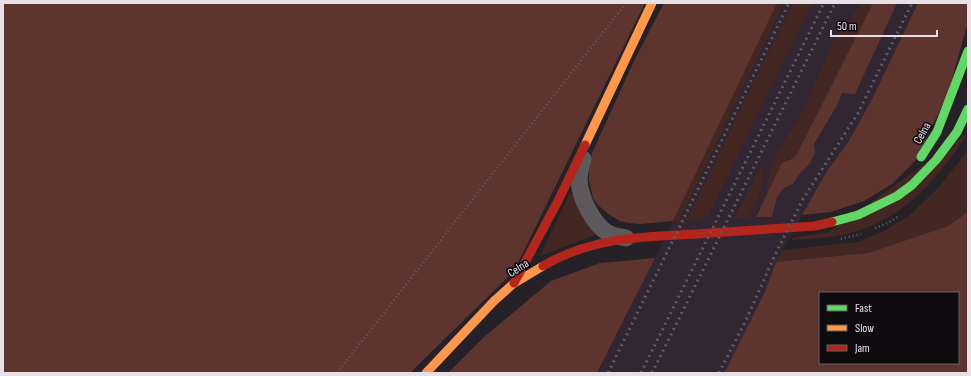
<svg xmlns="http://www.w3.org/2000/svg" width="971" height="376" font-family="'Sofia Sans Condensed',sans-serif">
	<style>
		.built { fill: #322632 }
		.green { fill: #432723 }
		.forest { fill: #5e352e; fill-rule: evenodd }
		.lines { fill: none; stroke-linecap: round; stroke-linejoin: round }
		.path { stroke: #605d5f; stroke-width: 2.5; stroke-dasharray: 1 3; stroke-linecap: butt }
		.street { stroke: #5c5a5c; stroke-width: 17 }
		.fast { stroke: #63d668; stroke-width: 9 }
		.slow { stroke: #ff974d; stroke-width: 9 }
		.jam { stroke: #b3261e; stroke-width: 9 }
		.rail { stroke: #605c5f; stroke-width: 3; stroke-dasharray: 2 4; stroke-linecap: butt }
		.labels { text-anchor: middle; stroke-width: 3.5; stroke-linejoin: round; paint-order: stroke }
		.street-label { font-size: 12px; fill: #e7e1e7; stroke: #0e0b0e }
	</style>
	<rect width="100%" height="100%" fill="#262126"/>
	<path class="built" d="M777,3H918L871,101L847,144L827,171L776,262L764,294L724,373H597L655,258Z"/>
	<path class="green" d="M777,3H784L678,222L673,221Z
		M793,3H812L707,218L686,221Z
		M861,3H873L798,152L794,158L787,159L766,196L771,164L804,108L832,44L840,31L849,21Z
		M968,133C940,176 903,221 850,233C831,238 812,239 792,240V238L829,232Z
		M968,150V212L948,226L868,253L776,262L782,250L858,242L886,230L910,215L940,186Z
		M761,166C768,181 756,204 748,218H734Z
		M570,193L575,194L600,233L540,256Z"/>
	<path class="forest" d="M3,3H645L514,271L410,373H3Z
		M664,3H777L673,221L640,224L629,223L620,221L608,214L597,204L593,198L589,180V170L592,153L635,59Z
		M873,3H897L855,94L842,93L836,107L814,144L815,153L810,163L798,176L793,184L784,188L777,197L772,217H756L782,163L794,158L798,152Z
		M918,3H968V22L948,93L916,160L892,184L864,201L831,212L802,215L827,171L847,144L871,101Z
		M968,212V373H724L764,294L776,262L868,253L948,226ZM820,293H958V363H820Z
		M655,258L597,373H448L484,337L551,281L600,263Z"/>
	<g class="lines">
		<path class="path" d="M875,228L888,223L899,216
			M841,239L861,234
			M337,373L626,3"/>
		<path class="street" d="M583,159C581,166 579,174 579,180C580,198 593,224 608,233C613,236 621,237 626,238"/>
		<path class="fast" d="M921,157L937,132L968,51
			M832,222L858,215L897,196L912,185L936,160L957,132L968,109"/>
		<path class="slow" d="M585,145L652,3
			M426,373L494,301L513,284L543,266"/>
		<path class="jam" d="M543,266C592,237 641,237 696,234C736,231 775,229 815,226L832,222
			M514,283L558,201L585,145"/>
		<path class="rail" d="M608,373L789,3
			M641,373L824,3
			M652,373L835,3
			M719,373L746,320L775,255L803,199L858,113L912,3"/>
	</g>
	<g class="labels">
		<g class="street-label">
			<text transform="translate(922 133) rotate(-61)" y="4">Celna</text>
			<text transform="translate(518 268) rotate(-33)" y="4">Celna</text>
		</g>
	</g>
	<rect width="971" height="376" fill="none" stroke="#e7e1e7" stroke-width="8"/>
	<rect x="819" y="292" width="140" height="72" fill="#0e0b0e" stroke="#656165"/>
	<rect x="827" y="305" width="20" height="6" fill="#63d668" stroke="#656165"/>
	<text x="855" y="312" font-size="12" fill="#e7e1e7">Fast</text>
	<rect x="827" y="325" width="20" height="6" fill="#ff974d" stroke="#656165"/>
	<text x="855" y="332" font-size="12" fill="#e7e1e7">Slow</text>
	<rect x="827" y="345" width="20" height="6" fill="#b3261e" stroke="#656165"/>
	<text x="855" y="352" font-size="12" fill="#e7e1e7">Jam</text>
	<path d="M831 30v6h106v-6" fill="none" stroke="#e7e1e7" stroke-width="2"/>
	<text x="837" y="30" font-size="12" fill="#e7e1e7" stroke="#0e0b0e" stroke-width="3" paint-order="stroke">50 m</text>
</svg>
